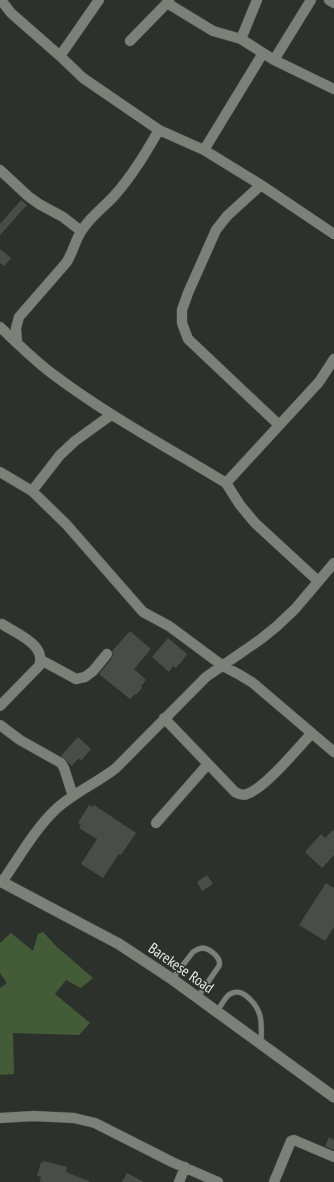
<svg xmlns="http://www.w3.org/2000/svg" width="334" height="1182" font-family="'PT Sans Narrow',sans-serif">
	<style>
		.green { fill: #435c37 }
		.building { fill: #494d47 }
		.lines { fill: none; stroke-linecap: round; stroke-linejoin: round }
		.service-casing { stroke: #4b4f4a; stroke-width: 6 }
		.minor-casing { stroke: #4b4f4a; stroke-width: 11 }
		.secondary-casing { stroke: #4b4f4a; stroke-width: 12 }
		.service { stroke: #7b8079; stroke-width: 5 }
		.minor { stroke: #7b8079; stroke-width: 10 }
		.secondary { stroke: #7b8079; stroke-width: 11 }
		.labels { text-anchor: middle; stroke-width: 3; stroke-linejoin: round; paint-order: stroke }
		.street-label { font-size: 15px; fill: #e6e9e5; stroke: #2d312b }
	</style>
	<rect width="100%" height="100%" fill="#2d312b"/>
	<path class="green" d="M43,932L57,947L93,978L81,988L66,980L55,994L90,1023L79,1035L13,1033L14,1074L0,1075V988L7,983L0,973V943L11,933L33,951L38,934Z"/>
	<path class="building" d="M21,200L27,205L0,235V224Z
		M0,249L11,258L4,266L0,263Z
		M130,631L151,649L134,669L146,680L141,686L142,688L136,695L135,694L130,699L99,674L112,658L113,655L112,651Z
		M168,638L187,654L180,664H179L176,668L173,666L169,672L152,657Z
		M78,737L91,749L81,761L79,758L72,766L61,756Z
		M89,805L92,807L94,805L136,833L121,855L119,854L103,878L81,864L97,839L79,828L81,825L78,823Z
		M334,829V855L322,868L305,852L321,834L325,838Z
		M207,875L213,884L202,891L197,882Z
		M326,883L334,888V927L325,941L299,925Z
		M329,1137L334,1140V1150L325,1146Z
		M43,1161L67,1167L66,1172L91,1182H40L41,1177L37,1176L41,1162L43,1163Z
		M127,1173L144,1182H122Z"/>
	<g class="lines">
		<defs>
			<path id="service" d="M172,979L193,952C196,950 199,948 203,948C210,949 222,958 219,966L197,998
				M217,1011C221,1006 225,997 230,994C235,991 241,992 245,995C263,1008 262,1023 261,1043"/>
			<path id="minor" d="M1,0L11,13L60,56L83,78L159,130L204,150L261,185L334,234
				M169,0L167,3L213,31L241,39L274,60
				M311,0L274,60L334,89
				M329,0L334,3
				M241,39L257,0
				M130,41L167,3
				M60,56L99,0
				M204,150L263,53
				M0,170L28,196L39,204L63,217L81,231
				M261,185L227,216L216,230L188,293L182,310V323L188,339L279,425
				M0,327C16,342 32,358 50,372C105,414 167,447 226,483
				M17,342L16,328L19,317L66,263C73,253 75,240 82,230C91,216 103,208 114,196C132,176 145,154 159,130
				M0,472L32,491L66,524L143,612L169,626L223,666L240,675L253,683L334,752
				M32,491L60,455L75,441L111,415
				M318,581L255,523L240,505L226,483L319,382L334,359
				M41,660L76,679L85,677L93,671L107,654
				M0,706L39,666C47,645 17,634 2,624
				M164,718L235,792C239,794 243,796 247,794C265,788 297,749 311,734
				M0,725L20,740L61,763L64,768L73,796
				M156,823L208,764
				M2,882C18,859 35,829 55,810C73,793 97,783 116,768L206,677L261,639L277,626L295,609L334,563
				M0,1118L34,1116L74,1118L95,1123L172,1162L218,1182
				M179,1182L185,1167
				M274,1182L291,1141L294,1140L334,1157"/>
			<path id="secondary" d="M0,881L119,944L172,979L334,1097"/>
		</defs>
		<use href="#service" class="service-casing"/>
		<use href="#minor" class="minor-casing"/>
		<use href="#secondary" class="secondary-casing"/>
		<use href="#service" class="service"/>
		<use href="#minor" class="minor"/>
		<use href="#secondary" class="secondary"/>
	</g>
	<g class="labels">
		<g class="street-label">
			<text transform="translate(181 968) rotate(35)" y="5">Barekese Road</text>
		</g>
	</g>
</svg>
